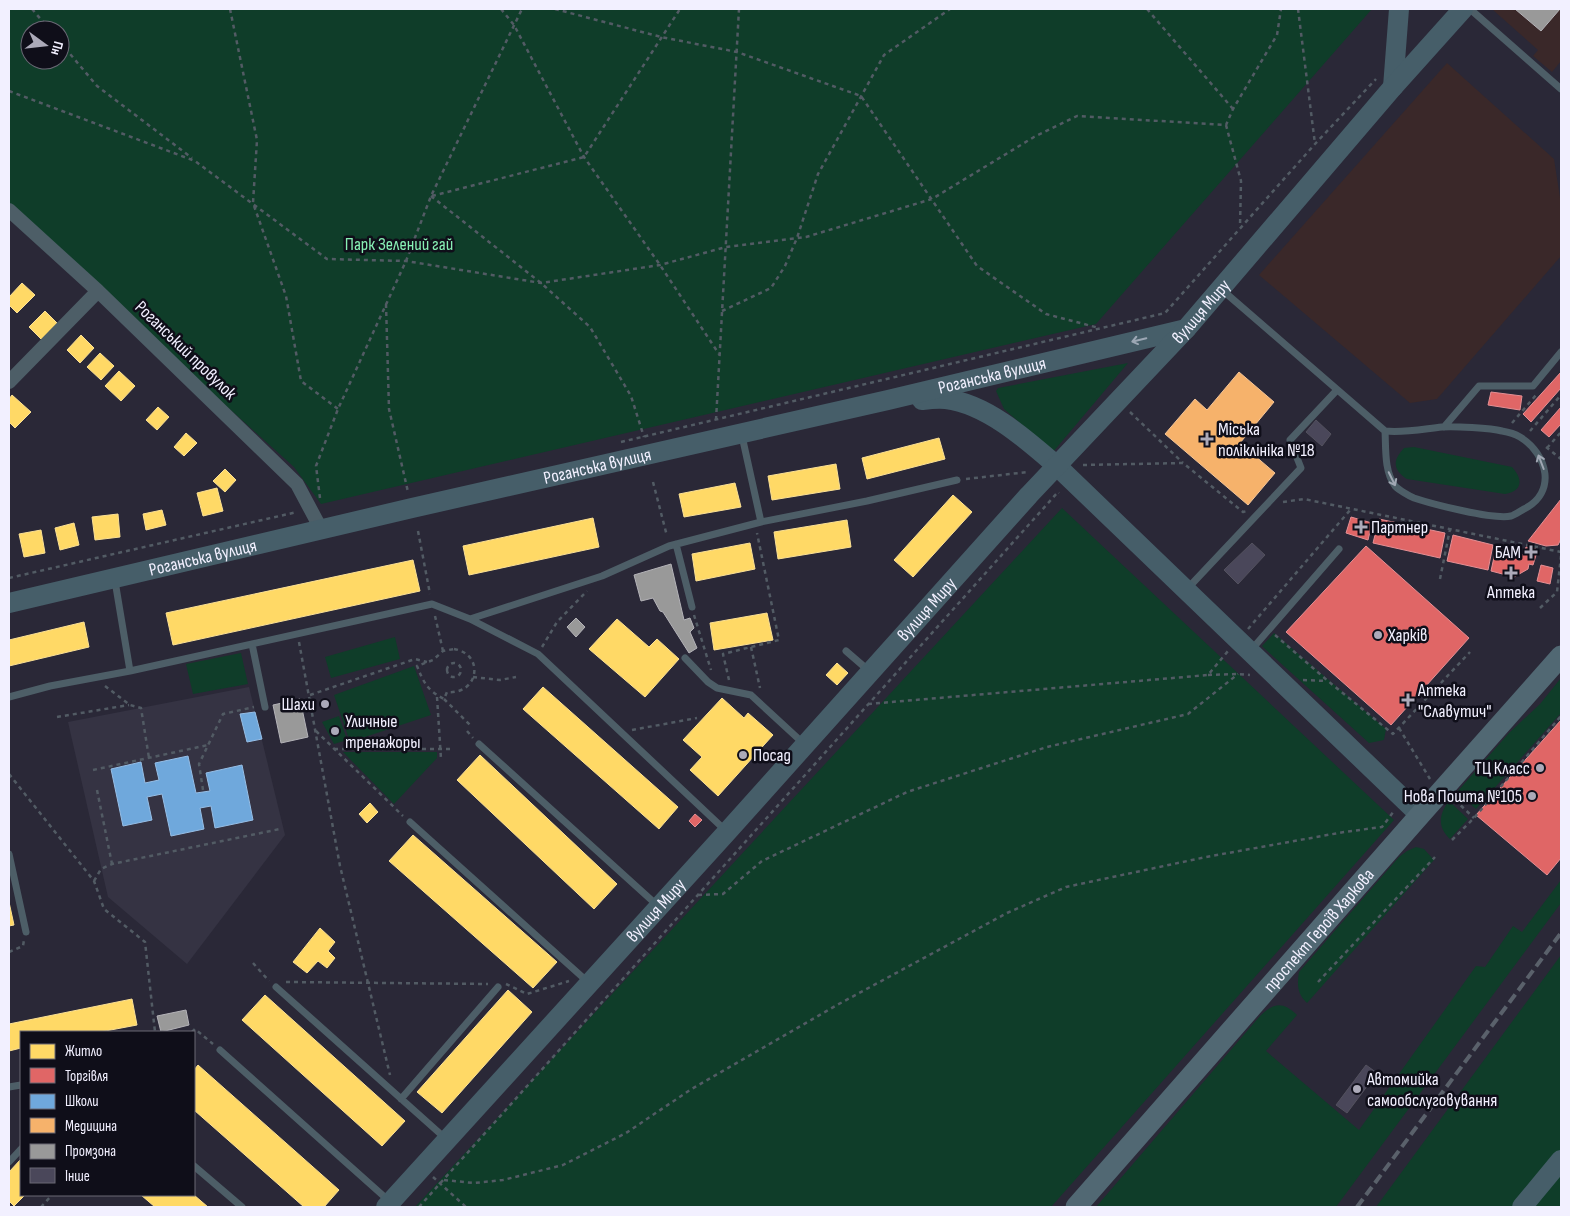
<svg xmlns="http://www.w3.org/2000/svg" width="1570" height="1216" font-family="'Sofia Sans Condensed',sans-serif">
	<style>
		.industrial { fill: #3a2829 }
		.education { fill: #353343 }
		.green { fill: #0f3d29; fill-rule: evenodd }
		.homes { fill: #ffd966; stroke: #fbe094 }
		.shops { fill: #e06666; stroke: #e58f94 }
		.schools { fill: #6fa8dc; stroke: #96bee6 }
		.health { fill: #f6b26b; stroke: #f5c597 }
		.industry { fill: #999; stroke: #b4b3b8 }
		.building { fill: #4a475a; stroke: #53515e }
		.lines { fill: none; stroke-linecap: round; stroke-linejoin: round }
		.path { stroke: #525b64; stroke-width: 2.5; stroke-dasharray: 4 4; stroke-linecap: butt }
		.lane { stroke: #4d5e67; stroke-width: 7 }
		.street { stroke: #4d5e67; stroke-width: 14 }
		.secondary { stroke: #465e69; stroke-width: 20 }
		.primary { stroke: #516873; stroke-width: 21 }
		.rail { stroke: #5a616b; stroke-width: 4; stroke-dasharray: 10 5; stroke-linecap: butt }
		.oneway { stroke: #9ca7b4 }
		.oneway2 { stroke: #a0a7b3 }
		.poi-dot { fill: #acaab9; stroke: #0f0e19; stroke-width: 2 }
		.labels { text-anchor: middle; stroke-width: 5; stroke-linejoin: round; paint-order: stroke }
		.park-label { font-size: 18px; fill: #87efb4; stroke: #0f0e19 }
		.street-label { font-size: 18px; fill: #f2f0ff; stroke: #0f0e19 }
		.poi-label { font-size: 18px; fill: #f2f0ff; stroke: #0f0e19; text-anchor: start }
	</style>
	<rect width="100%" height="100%" fill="#2a2837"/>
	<path class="industrial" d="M1492,9H1561V61L1552,72L1533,56L1538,50Z
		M1447,63L1554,159L1561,204V256L1437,399L1410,403L1259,275Z"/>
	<path class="education" d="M249,687L285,835L187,964L108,897L68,722Z"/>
	<path class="green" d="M9,9H1372L1096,324L321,504L294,467L9,210ZM30,30H60V60H30Z
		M1128,363L1053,452L1004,409L996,391L998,388Z
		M1414,447L1512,467C1523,479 1523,491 1505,494L1407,479C1392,469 1393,460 1404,448Z
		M1062,508L1394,820L1051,1207H415Z
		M1274,633L1386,729L1384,740L1369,743L1264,648L1262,646Z
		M395,637L400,659L331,678L325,657Z
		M241,653L248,684L193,694L186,664Z
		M414,666L431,715L350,742L334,695Z
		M1561,678V713L1476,809L1457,792L1509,733L1540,704Z
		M339,716L347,740L334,744L322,722Z
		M343,752H437V758L394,804Z
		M1449,801L1468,819L1450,839C1437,827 1439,814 1449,801Z
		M1416,847L1424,849L1434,860L1307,1003C1297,994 1297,984 1299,972L1399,857L1407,851Z
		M1561,880V903L1336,1207H1096L1260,1016C1274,1003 1282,1001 1297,1015L1266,1051L1359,1130L1476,966L1485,967L1513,926L1522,932Z
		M1561,955V1207H1376Z"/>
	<path class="homes" d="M22,283L35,295L17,313L9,305V297Z
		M45,311L58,324L43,341L29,327Z
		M81,335L94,348L80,363L67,350Z
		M100,353L114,366L101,380L87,367Z
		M119,371L135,386L121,401L105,386Z
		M12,395L31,412L15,428L9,422V399Z
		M158,407L169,417L157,430L146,420Z
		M186,433L197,443L184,456L174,447Z
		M939,438L945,459L867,479L862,458Z
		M836,464L840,489L772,500L768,476Z
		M225,469L236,480L225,492L213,481Z
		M735,483L741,507L684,517L679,494Z
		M217,488L223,511L203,516L197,493Z
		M953,495L972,512L913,577L894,560Z
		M162,510L166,525L146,530L143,514Z
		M118,514L120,537L95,540L92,517Z
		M593,518L599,547L469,575L463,546Z
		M847,520L851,547L778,559L774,532Z
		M74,523L79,545L60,550L55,528Z
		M41,530L45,553L24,557L19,534Z
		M750,543L755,569L696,581L692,554Z
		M413,560L420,591L173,645L166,613Z
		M767,613L773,640L714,650L710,623Z
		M617,619L649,647L657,639L679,659L645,697L589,649Z
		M84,622L89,647L9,666V640Z
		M837,663L848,673L837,685L826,675Z
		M543,687L678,807L659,829L523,709Z
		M722,698L744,718L748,713L773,735L718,796L690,770L702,757L683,740Z
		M480,755L617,884L594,909L457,780Z
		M370,803L378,812L367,823L359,814Z
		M413,835L557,962L533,988L389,861Z
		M9,902L14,925L9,926Z
		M320,928L335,942L328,951L335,958L327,968L318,961L307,973L293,962Z
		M508,990L532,1012L442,1113L417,1092Z
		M265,995L405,1121L382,1146L242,1020Z
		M132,999L137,1025L100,1032H21V1048L9,1051V1024Z
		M198,1065L339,1190L324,1207H304L194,1110V1070Z
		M21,1159V1195H25L14,1206L9,1201V1172Z
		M141,1195H194L208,1207H155Z"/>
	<path class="shops" d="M1561,372V388L1531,422L1523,414Z
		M1491,392L1522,396L1520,410L1488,405Z
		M1561,407V424L1549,437L1541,430Z
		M1561,499V539L1558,545L1546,546L1528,541Z
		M1351,517L1372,523L1368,540L1346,533Z
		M1379,519L1445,533L1440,558L1373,543Z
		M1453,535L1493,545L1488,570L1447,561Z
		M1366,546L1469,638L1391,725L1286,632Z
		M1526,547L1536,549L1537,552L1533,565L1529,564L1528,569L1514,577L1491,571L1496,548L1524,555Z
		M1541,565L1553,568L1550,584L1537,581Z
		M1561,720V858L1547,875L1476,815Z
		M695,814L702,820L695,827L689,821Z"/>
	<path class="schools" d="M255,712L262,739L247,742L240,714Z
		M188,756L196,793L210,791L206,773L242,765L253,820L215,828L211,806L200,808L204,829L171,836L162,794L147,797L152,820L123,826L111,769L141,762L145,783L159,780L155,763Z"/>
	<path class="health" d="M1239,372L1274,402L1240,443L1275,473L1248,505L1165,434L1195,399L1207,410Z"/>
	<path class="industry" d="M1515,9H1560L1541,31Z
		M671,564L684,620L690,618L694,628L690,632L697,648L689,653L663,612L660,611L653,598L641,601L634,575Z
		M576,618L585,627L576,637L567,627Z
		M300,699L308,737L281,743L273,705Z
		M186,1010L189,1025L161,1032L157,1016Z"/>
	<path class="building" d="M1316,420L1331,434L1322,446L1306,432Z
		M1252,543L1265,555L1238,584L1224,570Z
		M1366,1065L1377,1073L1347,1113L1336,1105Z"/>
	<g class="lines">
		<path class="path" d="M32,9L50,30
			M230,9L257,140L253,203L286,296L301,381L338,409
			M501,9L514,25L584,157L660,265L719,354
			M555,9L661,37L737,52L861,96L977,266L1046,314L1099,328
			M1147,9L1233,109
			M1298,9L1315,144
			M60,42L97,86L192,158
			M9,91L195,161L327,259L406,261L541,283L660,265L726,247L806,237L932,199L1034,137L1077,116L1226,125L1233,109L1277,35L1281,9
			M1226,125L1241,181L1240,226
			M431,196L541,283L590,327L631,396L644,437
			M432,196L584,157L680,9
			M386,304L389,409L408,492
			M722,311L771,288L785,266L797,238L818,174L884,55L950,9
			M1130,412L1183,463
			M716,420L739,9
			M1512,423L1536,395
			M1530,431L1561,395
			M621,442L1165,313L1315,144L1376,79
			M1546,447L1561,459
			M1547,448L1561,432
			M1083,465L1183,463L1243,512L1247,511
			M966,479L1028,472
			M653,482L667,536
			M320,498L316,466L338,409L406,261L431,196L522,9
			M1283,502L1304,499L1561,552
			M418,531L430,594
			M9,578L297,512
			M1440,579L1450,529
			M1540,608L1557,592L1561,556
			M694,615L711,670
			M435,616L443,651
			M1248,629L1351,509
			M1275,635L1328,681L1393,734L1470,652
			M299,642L340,866L390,1075
			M542,647L557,622L587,591
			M751,647L760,688
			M454,649C485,654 479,695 447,692L444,699C427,690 424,683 417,666L433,660L443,651Z
			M447 670a7 7 0 1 1 14 0a7 7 0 1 1-14 0Z
			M1208,675L1238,674L1250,675
			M473,677L500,680L516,677
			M729,680L723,654L779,640L757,533
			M1303,680L1327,681
			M105,686L130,705L141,708L149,758
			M310,695L415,659L427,662
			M437,697L441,759
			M444,699L471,726
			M868,704L1208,675L1228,651
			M57,717L129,705
			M1399,728L1430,779
			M632,730L697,718
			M316,731L403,816
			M467,731L473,738
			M334,749H450
			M93,770L208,745
			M9,774L94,881L104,909L145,942L155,1032
			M97,790L112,864
			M203,790L199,764L223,714L254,707
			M1455,800L1474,818
			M1452,840L1474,818L1561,716
			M94,881L101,869L112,864L280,829
			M698,895L723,894L762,861L907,792L1047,747L1188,714L1238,674
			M9,952L23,946L24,940
			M253,963L269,981
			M286,982L488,984
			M1318,982L1435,857
			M506,984L527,994L569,981
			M192,1032L195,1029L213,1044
			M433,1177L466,1207
			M444,1180L474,1183L503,1180L563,1165L626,1133L690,1090L837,1005L1007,913L1066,887L1206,857L1344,832L1382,827L1394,811
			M41,1207L52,1195
			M419,1207L1058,492L1059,493"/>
		<path class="lane" d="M1470,9L1561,89
			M1221,289L1385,431C1404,433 1423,429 1442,427C1453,426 1491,428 1502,431C1508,432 1515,434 1520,437C1548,454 1557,493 1524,509C1520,511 1515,515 1511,516C1494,520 1432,504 1414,498C1409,496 1399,490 1395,486C1384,471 1386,448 1385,431
			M1444,427L1479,386H1533L1561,352
			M742,436L761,522
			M676,544L692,607
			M1188,588L1301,468L1290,440L1337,390
			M470,619L538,654L725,830
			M252,644L265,707
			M1252,649L1339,549
			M846,651L868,670
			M685,658L708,682L717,688L751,695L803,743
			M130,671L432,604L470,619L602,576L669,546L761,522L867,501L957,480
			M9,697L50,686L130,671L115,581
			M479,744L658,906
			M410,822L589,983
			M9,854L26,932
			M276,987L445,1138
			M220,1050L388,1200
			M9,1087L21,1085
			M401,1099L498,987
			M9,1162L21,1149
			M194,1166L242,1207"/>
		<path class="street" d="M9,210L98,291L297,484L321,529
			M9,382L98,291"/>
		<g class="secondary">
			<path d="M1393,87L1399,9"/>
			<path d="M922,400C930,399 938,398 946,399C987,404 1027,440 1057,466L1420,815"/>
			<path id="s1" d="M9,603L412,508L888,400L1186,329"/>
			<path id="s2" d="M386,1207L727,832L1029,495L1186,329L1393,87L1463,9"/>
			<path d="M1522,1207L1561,1160"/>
		</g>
		<path class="primary" id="s3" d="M1076,1207L1420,815L1561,656"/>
		<path class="rail" d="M1357,1207L1561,933"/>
	</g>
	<defs><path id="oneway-shaft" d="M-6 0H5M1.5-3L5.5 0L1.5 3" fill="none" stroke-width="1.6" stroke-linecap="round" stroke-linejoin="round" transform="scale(1.25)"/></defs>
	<use class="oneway" href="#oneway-shaft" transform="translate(1139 340) rotate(167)"/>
	<g class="oneway2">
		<use href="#oneway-shaft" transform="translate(1541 462) rotate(-111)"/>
		<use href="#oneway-shaft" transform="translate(1392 479) rotate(64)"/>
	</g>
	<g class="poi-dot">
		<path d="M1204.5 431.5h5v5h5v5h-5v5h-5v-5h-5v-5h5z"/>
		<path d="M1358.5 519.5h5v5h5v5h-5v5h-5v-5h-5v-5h5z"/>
		<path d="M1528.5 544.5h5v5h5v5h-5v5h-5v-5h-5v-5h5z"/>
		<path d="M1508.5 565.5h5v5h5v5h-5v5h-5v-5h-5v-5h5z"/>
		<circle cx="1378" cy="635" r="5"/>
		<path d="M1405.5 692.5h5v5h5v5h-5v5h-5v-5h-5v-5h5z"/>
		<circle cx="325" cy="704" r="5"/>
		<circle cx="335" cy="731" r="5"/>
		<circle cx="743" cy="755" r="5"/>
		<circle cx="1540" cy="768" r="5"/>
		<circle cx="1532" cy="796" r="5"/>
		<circle cx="1357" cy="1089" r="5"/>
	</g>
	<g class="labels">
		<g class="park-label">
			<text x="399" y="250">Парк Зелений гай</text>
		</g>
		<g class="street-label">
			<text dy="6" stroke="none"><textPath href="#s2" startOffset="1211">вулиця Миру</textPath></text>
			<text transform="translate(186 350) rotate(44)" y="6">Роганський провулок</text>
			<text dy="6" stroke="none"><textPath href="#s1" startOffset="1009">Роганська вулиця</textPath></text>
			<text dy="6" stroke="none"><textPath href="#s1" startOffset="604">Роганська вулиця</textPath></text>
			<text dy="6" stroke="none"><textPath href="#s1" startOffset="199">Роганська вулиця</textPath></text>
			<text dy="6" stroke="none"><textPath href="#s2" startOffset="806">вулиця Миру</textPath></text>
			<text dy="6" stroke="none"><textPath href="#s2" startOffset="401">вулиця Миру</textPath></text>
			<text dy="6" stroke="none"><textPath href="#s3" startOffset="368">проспект Героїв Харкова</textPath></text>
		</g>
		<g class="poi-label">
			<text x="1218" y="435">Міська<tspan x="1218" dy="21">поліклініка №18</tspan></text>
			<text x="1371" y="533">Партнер</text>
			<text x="1521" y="558" text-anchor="end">БАМ</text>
			<text x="1511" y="598" text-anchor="middle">Аптека</text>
			<text x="1388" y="641">Харків</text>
			<text x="1418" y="696">Аптека<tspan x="1418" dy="21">"Славутич"</tspan></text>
			<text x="315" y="710" text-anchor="end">Шахи</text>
			<text x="345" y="727">Уличные<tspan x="345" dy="21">тренажоры</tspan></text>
			<text x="753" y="761">Посад</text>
			<text x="1530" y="774" text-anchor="end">ТЦ Класс</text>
			<text x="1522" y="802" text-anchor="end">Нова Пошта №105</text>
			<text x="1367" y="1085">Автомийка<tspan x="1367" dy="21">самообслуговування</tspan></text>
		</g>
	</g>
	<rect width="1570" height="1216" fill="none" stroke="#f2f0ff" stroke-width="20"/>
	<rect x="20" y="1031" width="175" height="165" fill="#0f0e19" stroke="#6a6875"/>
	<rect x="30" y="1044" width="25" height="15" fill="#ffd966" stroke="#6a6875"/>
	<text x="65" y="1056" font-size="15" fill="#f2f0ff">Житло</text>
	<rect x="30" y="1068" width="25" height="15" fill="#e06666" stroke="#6a6875"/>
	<text x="65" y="1081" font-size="15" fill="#f2f0ff">Торгівля</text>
	<rect x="30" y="1094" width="25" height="15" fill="#6fa8dc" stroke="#6a6875"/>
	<text x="65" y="1106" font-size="15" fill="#f2f0ff">Школи</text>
	<rect x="30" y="1118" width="25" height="15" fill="#f6b26b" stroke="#6a6875"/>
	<text x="65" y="1131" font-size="15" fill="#f2f0ff">Медицина</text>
	<rect x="30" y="1144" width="25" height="15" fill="#999999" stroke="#6a6875"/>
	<text x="65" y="1156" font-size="15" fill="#f2f0ff">Промзона</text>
	<rect x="30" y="1168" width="25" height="15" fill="#4a475a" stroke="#6a6875"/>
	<text x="65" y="1181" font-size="15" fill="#f2f0ff">Інше</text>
	<g transform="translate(45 45) rotate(105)"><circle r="24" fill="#0f0e19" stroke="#6a6875"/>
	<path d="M0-4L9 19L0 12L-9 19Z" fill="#acaab9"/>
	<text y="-8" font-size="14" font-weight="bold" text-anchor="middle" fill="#f2f0ff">Пн</text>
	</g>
</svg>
